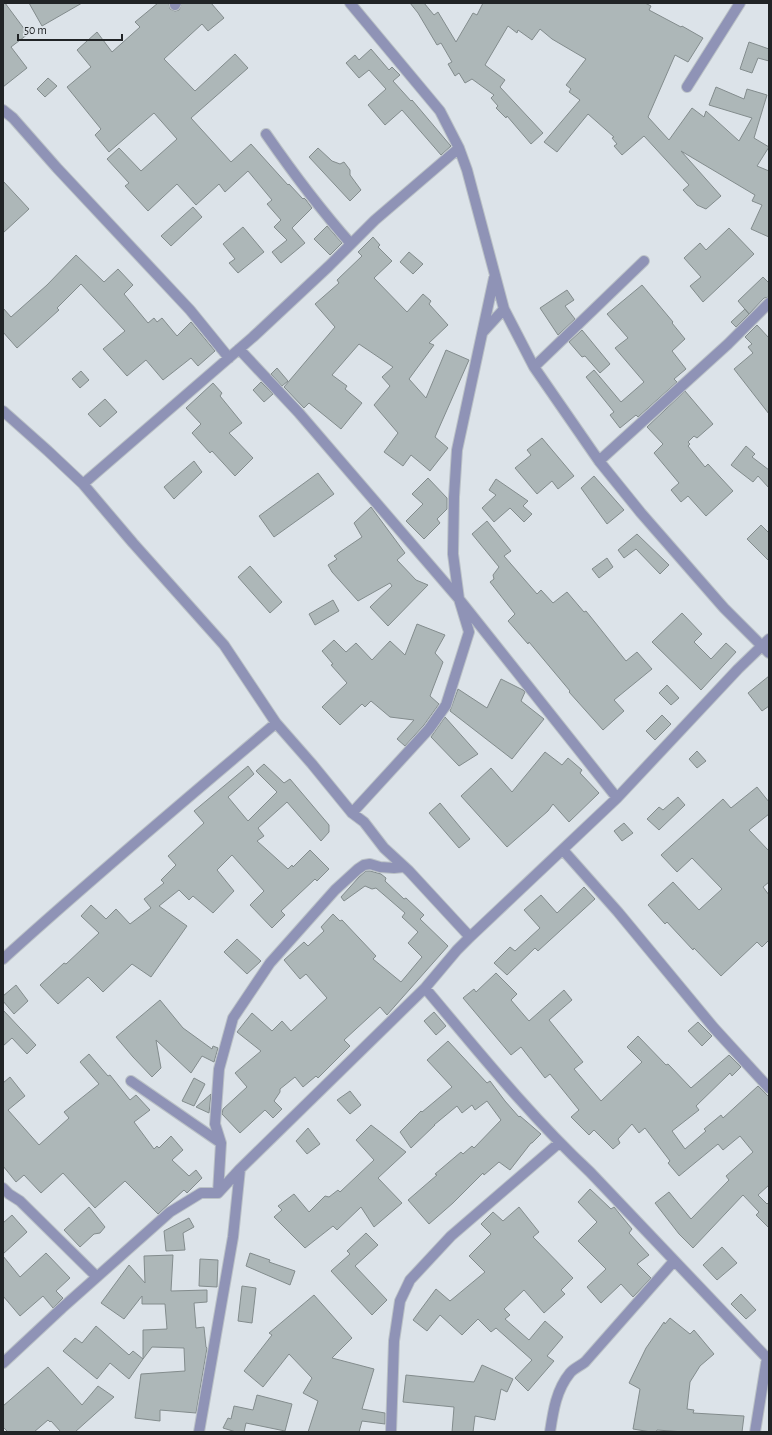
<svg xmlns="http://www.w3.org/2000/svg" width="772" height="1435" font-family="'Alegreya Sans',sans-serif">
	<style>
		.building { fill: #adb7b8; stroke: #838c8d }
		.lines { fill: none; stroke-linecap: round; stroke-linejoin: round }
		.street-casing { stroke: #bac1c6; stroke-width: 12 }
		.street { stroke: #8f93b6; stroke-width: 10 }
	</style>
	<rect width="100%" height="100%" fill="#dce3e9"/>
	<path class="building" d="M3,3H5L28,34L11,47L27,68L3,87Z
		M29,3H82L42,26Z
		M158,3H169L170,9L175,11L179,10L182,3H211L224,18L208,31L202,24L164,59L195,91L235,54L248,68L191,118L231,162L251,144L288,185L289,184L303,199L304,198L306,200L312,208L292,228L305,243L281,263L272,252L287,240L274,227L281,220L267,204L272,200L248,171L225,192L219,184L196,205L177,184L148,211L125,186L129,183L107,159L119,148L141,171L177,139L154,113L109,152L95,135L101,129L67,87L91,67L77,50L97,32L112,52L140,27L135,22Z
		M410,3H424L434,15L438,12L456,42L473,13L477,15L483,3H645L651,6L649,10L681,27L682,26L703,38L688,62L675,55L648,117L669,140L692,108L704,117L706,111L739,141L752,118L709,105L716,87L744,99L747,89L767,95L754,138L769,147L757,166L769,171V237L751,229L762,205L752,201L755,195L681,151L721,196L706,209L697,205L683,190L689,185L644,136L622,155L614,146L617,144L612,138L614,137L588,114L557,152L544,142L580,100L569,92L571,89L566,85L586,59L552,39L540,29L532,40L518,30L517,33L508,26L485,65L505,80L500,87L543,133L531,144L507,116L506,118L496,108L498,106L491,98L494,95L472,79L465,83L459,73L455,76L448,64L452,62L441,43L437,45L418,13Z
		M749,42L769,49V61L758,58L752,73L740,69Z
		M371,49L389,70L392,67L400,75L393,81L411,101L412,100L450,145L451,146L441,155L402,110L385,125L368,105L386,89L369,70L359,78L346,63L355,55L359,60Z
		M48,78L57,86L45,97L37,89Z
		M318,148L332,161L340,164L344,162L350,170V175L361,190L350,201L309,157Z
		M3,181L29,209L3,233Z
		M193,207L202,217L171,246L161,236Z
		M327,226L342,243L330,255L314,239Z
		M243,227L264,252L238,273L229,263L235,259L223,244Z
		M729,228L754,254L703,302L690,286L701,277L684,258L700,243L706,250Z
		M373,237L380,245L378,247L392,261L374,278L407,312L423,294L431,301L429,304L448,325L429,343L434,345L409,379L426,398L446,350L469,360L435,437L448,448L430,471L411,455L403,466L384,452L398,433L374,405L390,386L382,377L393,367L359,344L332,375L347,386L345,389L362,403L341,429L309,403L304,408L284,387L335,327L315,304L339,283L337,280L362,256L358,252Z
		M409,252L423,264L413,274L400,262Z
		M76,255L104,282L118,269L133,285L124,294L148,323L154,318L157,322L162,318L177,336L191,322L215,351L198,366L191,358L163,380L146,360L127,376L103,349L125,331L81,284L57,308L59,310L17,348L3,332V308L11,317L47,285Z
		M763,277L769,283V297L764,298L749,314L738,301Z
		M642,285L673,322L672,323L685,339L672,351L686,369L674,379L677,382L638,417L636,415L620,428L610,415L614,412L586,377L594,370L621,402L644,382L615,348L628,338L607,314Z
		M567,290L574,300L565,306L575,319L558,335L540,308Z
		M745,309L749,314L736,327L731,322Z
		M757,325L769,338V414L734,369L753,353L748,347L752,344L745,337Z
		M582,330L610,364L600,373L585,356L582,357L569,342Z
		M277,368L288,381L282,386L271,374Z
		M81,371L89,380L80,388L72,379Z
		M261,382L273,394L264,402L253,390Z
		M213,383L222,393L220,396L242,423L229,433L253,458L235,476L212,451L210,453L192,433L201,424L186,408Z
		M685,391L713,424L697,438L694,436L688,442L690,444L688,446L705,467L708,464L733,491L706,516L688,496L681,502L671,490L679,483L654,453L663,444L647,427Z
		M105,399L117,412L100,427L88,414Z
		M542,438L574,476L558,489L552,481L537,494L515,468L531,455L527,450Z
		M746,446L755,454L752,457L769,470V488L758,476L753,482L731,465Z
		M194,461L202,472L174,499L164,487Z
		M318,473L334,494L274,537L259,516Z
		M594,476L624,510L607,524L581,488Z
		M428,478L447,498V509L437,519L440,523L424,539L406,521L423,504L412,494Z
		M496,479L528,501L523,506L532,514L524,522L510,508L494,522L482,508L496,495L489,490Z
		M371,507L405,553L397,560L416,580L428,585L388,626L370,607L392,586L390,583L358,601L332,572L328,565L337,559L334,556L362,537L354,523Z
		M487,521L511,551L504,556L537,594L541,590L553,603L567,592L584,612L586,611L626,661L637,652L652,669L614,700L624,711L603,730L569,692L570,691L529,642L528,644L508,621L515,614L490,582L494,579L493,575L499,567L472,534Z
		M761,525L769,533V561L747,539Z
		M637,534L669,565L660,574L636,549L624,558L618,550Z
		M607,558L613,567L599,578L592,569Z
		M250,566L282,602L270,613L238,577Z
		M333,600L339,611L315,625L309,614Z
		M682,613L702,634L694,642L711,659L726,643L736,652L701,690L652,642Z
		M417,624L445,635L435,653L443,662L430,696L439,704L424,725L405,746L397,739L414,720L390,717L371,701L365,707L362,704L340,725L322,707L347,683L331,665L333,664L322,651L334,640L346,652L356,643L372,660L390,641L405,655Z
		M769,676V706L762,711L748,693Z
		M501,679L523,690L525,692L521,701L544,719L512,759L450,711L458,689L487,708Z
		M667,685L679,698L671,705L659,693Z
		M662,715L671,724L655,740L646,731Z
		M445,717L478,754L459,766L431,737Z
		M697,751L706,761L697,768L689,759Z
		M545,752L562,765L568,758L582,770L580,773L599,793L569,822L553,804L548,811L507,847L461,796L491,768L512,792Z
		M264,764L284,783L290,779L329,825V832L321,841L287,802L258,828L264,836L257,841L288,869L292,865L293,867L310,850L329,869L317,881L315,879L281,911L285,915L272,928L250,905L264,891L232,855L217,870L234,891L213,913L193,896L189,900L179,890L159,906L187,926L151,977L132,964L103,992L88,977L58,1004L40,985L64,963L66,964L99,933L81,916L91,905L106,919L116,909L130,924L151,908L144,899L164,883L161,880L176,865L168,856L204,823L194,811L248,766L254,774L228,797L248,821L277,792L256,771Z
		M757,787L769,802V814L749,830L769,851V882L763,887L769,895V940L762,947L757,942L721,976L694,948L693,950L667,922L665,924L648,905L673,882L699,910L722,889L692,858L677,872L661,855L723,799L731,808Z
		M678,797L685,805L659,830L647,819L659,807L663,810Z
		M440,803L470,839L459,848L429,813Z
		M624,823L633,833L622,841L614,831Z
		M366,871H370L381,874L386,878L385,881L404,899L406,898L424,915L420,919L448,946L387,1015L380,1007L344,1040L350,1046L318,1078L316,1076L303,1087L295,1077L280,1089V1092L274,1101L282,1109L273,1118L265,1110L240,1133L222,1114L223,1109L247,1087L235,1073L261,1051L237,1032L252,1013L272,1031L282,1021L291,1031L327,998L306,974L300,979L284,960L304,942L308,946L324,931L321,927L333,914L340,921L342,920L376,956L373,959L401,982L422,957L408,943L418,932L402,917L405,913L376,888L372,889L365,886L344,901L341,897L359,877Z
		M584,887L595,899L538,951L535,948L507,975L494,963L510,947L515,951L540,928L524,910L541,895L557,913Z
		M237,939L261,961L247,974L224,952Z
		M496,973L517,994L511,1000L529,1021L564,990L572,1000L549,1020L583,1062L574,1069L601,1101L642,1062L627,1047L638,1036L666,1065L668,1064L691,1088L729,1055L741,1067L732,1076L730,1073L696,1106L699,1110L672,1131L685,1149L706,1131L704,1129L721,1115L723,1118L758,1086L769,1097V1185L758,1195L767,1204L769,1202V1228L756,1215L759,1212L743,1195L693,1248L679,1234L655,1203L669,1192L691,1219L729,1180L726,1176L753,1152L740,1136L723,1150L718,1144L679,1176L668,1163L670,1161L645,1128L639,1133L632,1124L618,1139L620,1143L613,1149L594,1130L589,1135L571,1117L579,1110L550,1074L545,1078L521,1047L511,1055L463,998L474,989L476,992Z
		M16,985L28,1001L14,1014L3,1001V996Z
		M160,1000L183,1028L212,1049L213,1046L218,1048L214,1062L202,1056L191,1073L156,1040L161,1068L152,1077L133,1057L116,1037Z
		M3,1010L36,1045L27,1054L12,1038L3,1046Z
		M434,1012L446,1026L436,1035L424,1021Z
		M698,1022L712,1036L702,1046L688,1031Z
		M448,1041L487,1083L490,1081L505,1101L519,1117L520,1116L541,1134L532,1143H531L510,1170L499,1162L484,1175L483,1173L453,1203L429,1224L408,1200L437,1175L435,1174L461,1152L463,1154L472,1146L474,1148L501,1120L487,1101L475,1110L472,1105L462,1113L457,1106L434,1125H435L411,1148L400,1132L421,1111L422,1112L452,1087L427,1060Z
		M89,1054L108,1076L110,1075L130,1100L136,1095L150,1110L134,1122L154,1149L157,1146L159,1148L171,1136L183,1150L172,1160L189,1176L196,1170L202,1178L187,1193L184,1190L158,1214L125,1181L95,1208L63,1173L41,1193L24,1175L16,1182L3,1166V1083L10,1077L25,1096L8,1110L39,1145L69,1118L64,1112L99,1084L80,1062Z
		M194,1078L205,1084L194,1106L182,1101Z
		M350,1091L361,1105L350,1114L337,1100Z
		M211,1094L209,1113L196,1107Z
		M371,1125L406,1152L378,1178L402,1203L374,1227L361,1207L337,1230L333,1226L305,1248L274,1217L282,1210L278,1206L294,1194L309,1212L325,1196L329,1197L338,1190L340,1192L374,1160L356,1140Z
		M308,1128L320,1144L307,1154L296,1141Z
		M590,1189L611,1209L614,1207L632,1229L629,1233L649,1255L637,1264L651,1278L633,1297L621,1284L601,1303L587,1287L606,1269L578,1241L597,1222L578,1202Z
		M89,1207L105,1227L100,1233L94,1234L80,1247L64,1230Z
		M519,1207L539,1232L533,1237L573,1278L561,1290L565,1294L544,1313L524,1290L504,1309L510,1315L505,1319L529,1340L545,1321L563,1337L547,1356L554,1361L528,1391L515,1378L532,1360L496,1328L491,1332L478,1319L462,1335L440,1315L427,1331L413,1320L436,1289L450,1301L485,1272L469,1256L491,1234L481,1224L493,1212L503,1221Z
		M12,1215L27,1232L3,1254V1223Z
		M189,1218L194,1227L183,1233L185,1250L166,1251L164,1231Z
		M366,1233L378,1245L355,1266L387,1300L372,1315L331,1271L350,1254L347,1251Z
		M722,1247L737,1263L717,1280L703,1265Z
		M46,1253L70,1278L56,1291L63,1298L53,1308L43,1296L20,1316L3,1296V1256L20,1277Z
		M250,1253L270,1260L269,1262L295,1271L290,1285L246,1266Z
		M173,1255L171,1291L207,1290V1302L194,1303L196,1328L204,1327L206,1347L207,1348L196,1413L160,1410V1421L135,1418L141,1374L185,1371L184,1348L152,1347L143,1359V1330L167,1329L165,1304H142V1296L124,1319L101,1303L129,1265L145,1283L144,1256Z
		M200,1259L218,1260L217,1287L199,1286Z
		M242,1286L256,1288L252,1323L238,1321Z
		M741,1294L756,1310L746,1319L731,1304Z
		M314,1295L352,1338L332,1358L374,1369L362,1409L385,1413V1424L362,1421L359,1432H308L318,1401L303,1393L312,1378L289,1354L263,1387L244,1371L272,1335L269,1333Z
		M670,1318L690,1334L694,1330L714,1354L700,1366L690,1382L687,1409L694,1410L693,1413L744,1416L742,1432H684L657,1430L656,1432H651L633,1429L640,1389L629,1383L646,1348L664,1322L665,1324Z
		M96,1326L129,1355L133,1351L143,1359L129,1379L110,1363L97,1379L63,1351L75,1338L82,1343Z
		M482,1365L513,1379L507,1392L501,1389L495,1420L475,1416L473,1432H452L454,1407L403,1402L406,1375L474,1382Z
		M48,1367L82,1405L98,1386L114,1397L75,1432H61L51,1421L50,1422L48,1420L34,1432H8L3,1427V1406Z
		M257,1395L292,1404L285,1431L246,1423L244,1432H236L223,1428L228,1418L231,1419L234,1406L253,1410Z"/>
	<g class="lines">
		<defs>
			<path id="street" d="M350,3L440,111L459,148L467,170L504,309L534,367L599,461L641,513L724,608L769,653
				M175,5L176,3
				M687,87L740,3
				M3,110L13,118L57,168L190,310L229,358
				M266,134C293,173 320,209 351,244
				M483,332L504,309
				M239,349L299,413L459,599L617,798
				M534,367L644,261
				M3,411L48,451L83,484L133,543L224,645L276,723L312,764L352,813L364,822L384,848L409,871L470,937
				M599,461L728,344L769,303
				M83,484L253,337L329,266L375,220L459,148
				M352,813L429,729L446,705L469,632L459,599L453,554L454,497L457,450L494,278
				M563,850L618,912L714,1028L769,1088
				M3,959C92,878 184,801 276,723
				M425,988C478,1051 530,1116 590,1172L767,1358
				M131,1081L221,1143
				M3,1188L9,1194L20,1201L97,1277
				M218,1193L221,1143L215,1124L219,1069L233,1018L270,963L335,890L358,869L364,865L370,864L380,867L394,868L404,867
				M3,1363L62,1308L170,1212L201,1193H218L240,1169
				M199,1432L233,1237L240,1169L425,988L457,950L470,937L617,798L738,669L769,639
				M391,1432L394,1341L400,1301L410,1280L451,1236L559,1143
				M550,1432C553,1412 556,1390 570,1373C573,1369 580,1366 585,1362L674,1261
				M755,1432L767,1358L769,1356"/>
		</defs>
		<use href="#street" class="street-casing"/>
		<use href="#street" class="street"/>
	</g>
	<rect width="772" height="1435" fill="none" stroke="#212426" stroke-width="8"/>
	<path d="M18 34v6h104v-6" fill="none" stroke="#212426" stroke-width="2"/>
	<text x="24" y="34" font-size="12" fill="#212426" stroke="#dce3e9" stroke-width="3" paint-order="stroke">50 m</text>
</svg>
